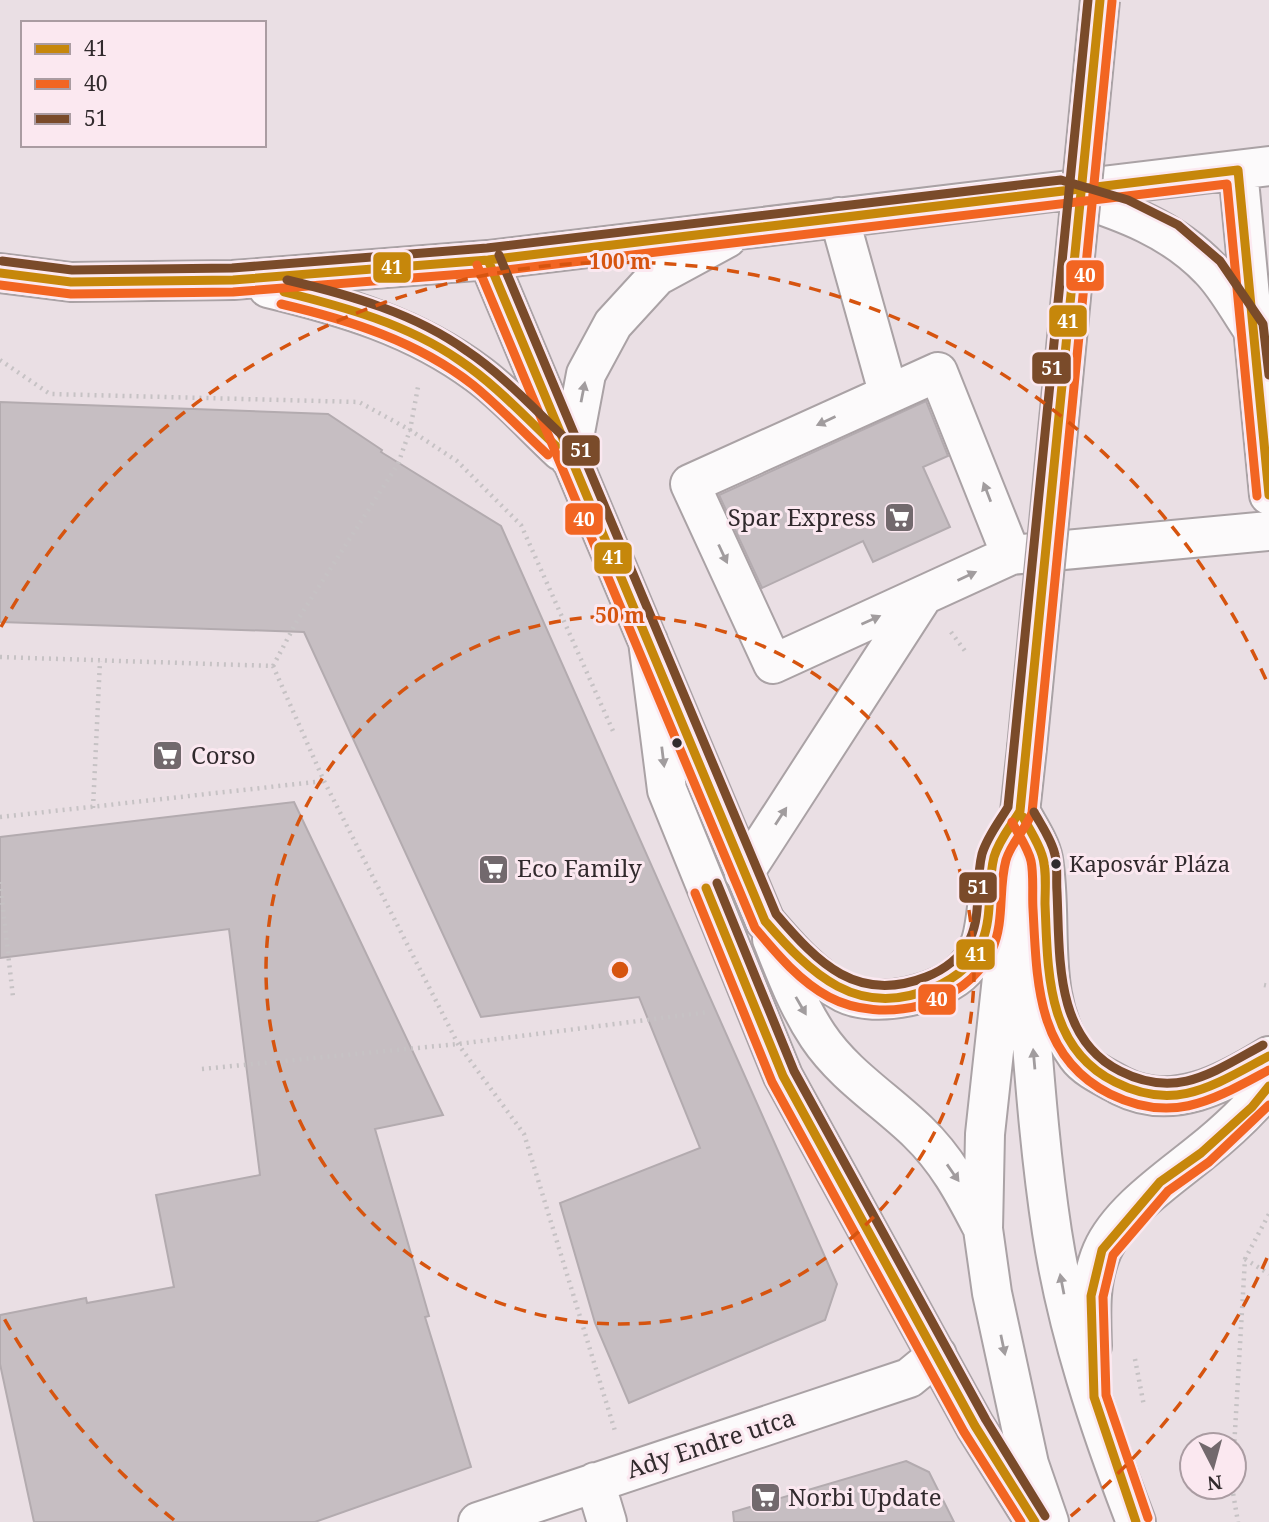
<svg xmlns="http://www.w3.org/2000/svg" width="1269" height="1522" font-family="'Noto Serif',serif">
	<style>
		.building { fill: #c6bec2; stroke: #b3abaf; stroke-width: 2 }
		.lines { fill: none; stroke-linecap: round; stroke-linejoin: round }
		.minor-casing { stroke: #aaa2a5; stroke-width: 42 }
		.major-casing { stroke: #aaa2a5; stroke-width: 42 }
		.path { stroke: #c6c2c4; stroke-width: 4.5; stroke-dasharray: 2 5; stroke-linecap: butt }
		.minor { stroke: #fcfafb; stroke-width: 38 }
		.major { stroke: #fcfafb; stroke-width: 38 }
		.major-bridge-casing { stroke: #aaa2a5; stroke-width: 42; stroke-linecap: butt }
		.major-bridge { stroke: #fcfafb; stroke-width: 38 }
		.bus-1-casing { stroke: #fbe8f0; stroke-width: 14 }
		.bus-2-casing { stroke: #fbe8f0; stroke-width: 14 }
		.bus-3-casing { stroke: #fbe8f0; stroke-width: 14 }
		.bus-1 { stroke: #c6870b; stroke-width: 9 }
		.bus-2 { stroke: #f26522; stroke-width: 9 }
		.bus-3 { stroke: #7a4b2a; stroke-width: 9 }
		.oneway { fill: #a19c9e }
		.ring { fill: none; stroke: #d6540f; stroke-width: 3.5; stroke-dasharray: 12 9 }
		.bus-dot { fill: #312a2d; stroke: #fbe8f0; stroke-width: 2.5 }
		.labels { text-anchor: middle; stroke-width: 6; stroke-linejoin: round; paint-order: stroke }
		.bus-label { font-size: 22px; fill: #312a2d; stroke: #fbe8f0; text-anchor: start }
		.poi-label { font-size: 24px; fill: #312a2d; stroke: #fbe8f0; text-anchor: start }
		.street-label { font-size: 24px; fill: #312a2d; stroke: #fbe8f0 }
		.centre { fill: #d6540f; stroke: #fbe8f0; stroke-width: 3.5 }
		.ring-label { font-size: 21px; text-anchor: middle; font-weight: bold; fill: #d6540f; stroke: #fbe8f0; stroke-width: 6; stroke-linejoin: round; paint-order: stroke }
		.line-badge { stroke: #fbe8f0; stroke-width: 2.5 }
		.badge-label { font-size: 19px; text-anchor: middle; font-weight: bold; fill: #fff }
	</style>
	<rect width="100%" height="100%" fill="#eadfe4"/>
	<path class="building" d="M926,401L948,456L923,467L950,527L873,562L863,541L762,588L719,495Z
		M0,402L328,414L382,450L381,452L501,526L837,1284L825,1320L629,1403L595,1323L560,1203L700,1148L639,997L481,1017L304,632L0,622Z
		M294,802L443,1115L375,1129L429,1316L425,1317L471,1467L315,1522H34L0,1364V1315L86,1298L87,1303L174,1287L156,1195L260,1175L229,929L0,958V837Z
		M906,1461L929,1472L954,1522H734L733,1512Z"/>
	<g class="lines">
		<defs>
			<path id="minor" d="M1238,170L1269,495
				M1072,195C1124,212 1172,229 1210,269C1226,285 1238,308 1251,327
				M839,217L888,392
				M488,260L765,921
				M0,273L71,282L233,280L488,260L1269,166
				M268,288C343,306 415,327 478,374C508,396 534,426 561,451
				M570,459L586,374L613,324L657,276L727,238
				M1011,555L938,372L690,484L773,664L1011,555L1269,531
				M648,641L667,790L783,1076L975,1426L1035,1522
				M744,873L923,596
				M595,1482L607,1522
				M478,1522L909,1378L937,1355"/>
			<path id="major" d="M1027,748L985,1134L983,1229L992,1293L1029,1464L1049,1522
				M1020,811C1027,825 1040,843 1043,859C1054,923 1035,999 1077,1056C1086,1069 1107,1078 1121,1086C1172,1112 1224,1084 1269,1056
				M765,921C788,948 812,976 844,993C876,1009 941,995 965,969C984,950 985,923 988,899
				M1023,936C1032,1035 1037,1134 1052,1232C1067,1330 1100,1429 1136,1522
				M772,939C785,972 798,1006 818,1036C844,1075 885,1100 918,1132C946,1159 963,1190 981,1225
				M1092,1346C1091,1314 1089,1281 1102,1251C1119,1212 1168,1179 1200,1153C1225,1133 1249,1111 1269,1086"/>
		</defs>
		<use href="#minor" class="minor-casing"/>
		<use href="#major" class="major-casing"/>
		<path class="path" d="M0,360L50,394L359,402L410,430L457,461L521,525L613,731
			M951,632L965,651
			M0,657L273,666L324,781L458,1044L524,1134L615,1431
			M273,666L298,619L398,464L410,430L418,387
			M93,808L100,661
			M0,817L324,781
			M0,882L13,997
			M1264,985L1269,986
			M202,1069L458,1044L709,1012
			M1245,1259L1269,1274
			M1135,1359L1144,1406
			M1234,1448L1245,1259L1269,1214
			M1232,1487L1238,1522"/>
		<use href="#minor" class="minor"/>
		<use href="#major" class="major"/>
		<defs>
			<path id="major-bridge" d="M1027,748L1100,0"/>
		</defs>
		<use href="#major-bridge" class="major-bridge-casing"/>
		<use href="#major-bridge" class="major-bridge"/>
		<defs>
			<path id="bus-1" d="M488,260L765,921C811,974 857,1020 933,988C954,979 974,964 982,942C993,915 987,885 994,857C999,840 1011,826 1020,811L1100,0
				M0,273L71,282L233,280L488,260L1238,170L1269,495
				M284,292C345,307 407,324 459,360C495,384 525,417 556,446
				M1023,817C1029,829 1038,842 1042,855C1047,869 1045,889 1045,904C1048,971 1046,1048 1115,1082C1176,1113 1214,1085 1269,1056
				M706,888L783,1076L975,1426L1035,1522
				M1136,1522L1094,1397L1091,1296L1102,1250L1160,1182L1201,1153L1252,1107L1269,1086"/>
			<path id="bus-2" d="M477,265L755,928C776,953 799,981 829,997C882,1025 966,1007 992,950C1005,921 998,889 1006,860C1011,843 1025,830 1032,813L1112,1
				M0,285L71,294L233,292L489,272L1227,184L1257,496
				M281,304C349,320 417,341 473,385C499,406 523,432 548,455
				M1012,822C1018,834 1028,848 1031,861C1034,875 1032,894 1033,909C1037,981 1036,1057 1110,1094C1173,1125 1213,1100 1269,1070
				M695,893L772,1082L964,1432L1021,1522
				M1148,1518L1106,1395L1103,1297L1113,1255L1168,1191L1209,1162L1269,1105"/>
			<path id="bus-3" d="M499,255L776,914C818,963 857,1004 926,977C944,970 962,957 970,939C982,913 975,882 982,854C987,837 999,822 1008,807L1088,0
				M2,261L72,270L232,268L487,248L1061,180L1128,200L1178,225L1220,261L1263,324L1269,375
				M287,280C350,295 414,313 467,351C503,375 533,408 564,437
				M1034,812C1041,825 1052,840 1055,855C1058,866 1056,880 1057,892C1060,956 1054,1038 1120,1071C1177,1100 1213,1072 1263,1045
				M717,883L794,1071L986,1420L1045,1516"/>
		</defs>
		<use href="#bus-1" class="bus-1-casing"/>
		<use href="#bus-2" class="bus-2-casing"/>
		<use href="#bus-3" class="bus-3-casing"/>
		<use href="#bus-1" class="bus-1"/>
		<use href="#bus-2" class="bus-2"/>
		<use href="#bus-3" class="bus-3"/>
	</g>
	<defs><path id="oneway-solid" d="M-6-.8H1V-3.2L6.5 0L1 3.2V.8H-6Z" transform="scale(1.75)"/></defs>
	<g class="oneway">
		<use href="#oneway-solid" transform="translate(583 392) rotate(-79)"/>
		<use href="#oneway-solid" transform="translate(826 421) rotate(155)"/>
		<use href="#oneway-solid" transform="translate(987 492) rotate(-111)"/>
		<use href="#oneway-solid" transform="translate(723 554) rotate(65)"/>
		<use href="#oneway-solid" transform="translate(967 576) rotate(-25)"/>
		<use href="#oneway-solid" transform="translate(871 620) rotate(-24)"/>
		<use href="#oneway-solid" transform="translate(663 757) rotate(83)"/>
		<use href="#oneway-solid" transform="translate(781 816) rotate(-57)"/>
		<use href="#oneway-solid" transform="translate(801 1006) rotate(60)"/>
		<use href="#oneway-solid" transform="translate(1034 1059) rotate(-95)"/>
		<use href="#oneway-solid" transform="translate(953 1173) rotate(55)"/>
		<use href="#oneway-solid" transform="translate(1062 1284) rotate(-101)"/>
		<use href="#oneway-solid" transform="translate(1003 1345) rotate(78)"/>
	</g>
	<g class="ring">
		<circle cx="620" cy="970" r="354"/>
		<path d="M1267 1258A708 708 0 0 1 1066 1520M174 1520A708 708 0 0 1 1 1313M1 627A708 708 0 0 1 1267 682"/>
	</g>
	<defs>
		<symbol id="supermarket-square" viewBox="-11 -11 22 22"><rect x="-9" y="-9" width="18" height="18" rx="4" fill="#72696d" stroke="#fbe8f0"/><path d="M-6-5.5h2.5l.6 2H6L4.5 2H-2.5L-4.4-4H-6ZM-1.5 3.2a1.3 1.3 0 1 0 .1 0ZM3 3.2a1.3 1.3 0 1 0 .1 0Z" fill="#fff"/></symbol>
	</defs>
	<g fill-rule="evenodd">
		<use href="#supermarket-square" x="882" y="500" width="35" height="35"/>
		<use href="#supermarket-square" x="150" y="738" width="35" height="35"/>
		<use href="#supermarket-square" x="476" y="852" width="35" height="35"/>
		<use href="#supermarket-square" x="748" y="1480" width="35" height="35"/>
	</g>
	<g class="bus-dot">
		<circle cx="677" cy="743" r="6"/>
		<circle cx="1056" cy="864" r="6"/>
	</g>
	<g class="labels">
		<g class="bus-label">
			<text x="1069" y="872">Kaposvár Pláza</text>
		</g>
		<g class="poi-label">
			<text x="876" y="526" text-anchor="end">Spar Express</text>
			<text x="191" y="764">Corso</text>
			<text x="517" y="877">Eco Family</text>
			<text x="788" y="1506">Norbi Update</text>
		</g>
		<g class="street-label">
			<text transform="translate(711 1444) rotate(-18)" y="8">Ady Endre utca</text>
		</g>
	</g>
	<circle cx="620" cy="970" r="10" class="centre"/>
	<g class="ring-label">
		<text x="620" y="269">100 m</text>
		<text x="620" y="623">50 m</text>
	</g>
	<g class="line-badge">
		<rect x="372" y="251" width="40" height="33" rx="7" fill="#c6870b"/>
		<rect x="1065" y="259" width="40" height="33" rx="7" fill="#f26522"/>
		<rect x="1048" y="304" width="40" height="34" rx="7" fill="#c6870b"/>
		<rect x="1031" y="351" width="41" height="34" rx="7" fill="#7a4b2a"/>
		<rect x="561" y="434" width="40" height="33" rx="7" fill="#7a4b2a"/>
		<rect x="564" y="502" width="40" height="34" rx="7" fill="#f26522"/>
		<rect x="593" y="541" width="40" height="34" rx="7" fill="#c6870b"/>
		<rect x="958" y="871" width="40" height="33" rx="7" fill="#7a4b2a"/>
		<rect x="955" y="938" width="41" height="33" rx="7" fill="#c6870b"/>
		<rect x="917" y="983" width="40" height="33" rx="7" fill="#f26522"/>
	</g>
	<g class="badge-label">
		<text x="392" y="274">41</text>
		<text x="1085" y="282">40</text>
		<text x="1068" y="328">41</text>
		<text x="1052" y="375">51</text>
		<text x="581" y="457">51</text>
		<text x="584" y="526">40</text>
		<text x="613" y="564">41</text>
		<text x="978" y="894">51</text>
		<text x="976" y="961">41</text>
		<text x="937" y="1006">40</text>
	</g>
	<rect x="21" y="21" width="245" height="126" fill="#fbe8f0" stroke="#aa9ca2" stroke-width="2"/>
	<rect x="35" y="44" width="35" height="10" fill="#c6870b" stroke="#aa9ca2" stroke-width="2"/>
	<text x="84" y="56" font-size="21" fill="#312a2d">41</text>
	<rect x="35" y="79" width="35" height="10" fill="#f26522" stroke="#aa9ca2" stroke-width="2"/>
	<text x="84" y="91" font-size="21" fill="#312a2d">40</text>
	<rect x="35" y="114" width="35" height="10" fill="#7a4b2a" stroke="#aa9ca2" stroke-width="2"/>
	<text x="84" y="126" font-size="21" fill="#312a2d">51</text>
	<g transform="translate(1213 1466) rotate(174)"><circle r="33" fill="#fbe8f0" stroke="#aa9ca2" stroke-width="2"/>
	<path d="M0-5L12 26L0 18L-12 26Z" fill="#72696d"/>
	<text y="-10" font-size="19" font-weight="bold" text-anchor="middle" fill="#312a2d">N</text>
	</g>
</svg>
